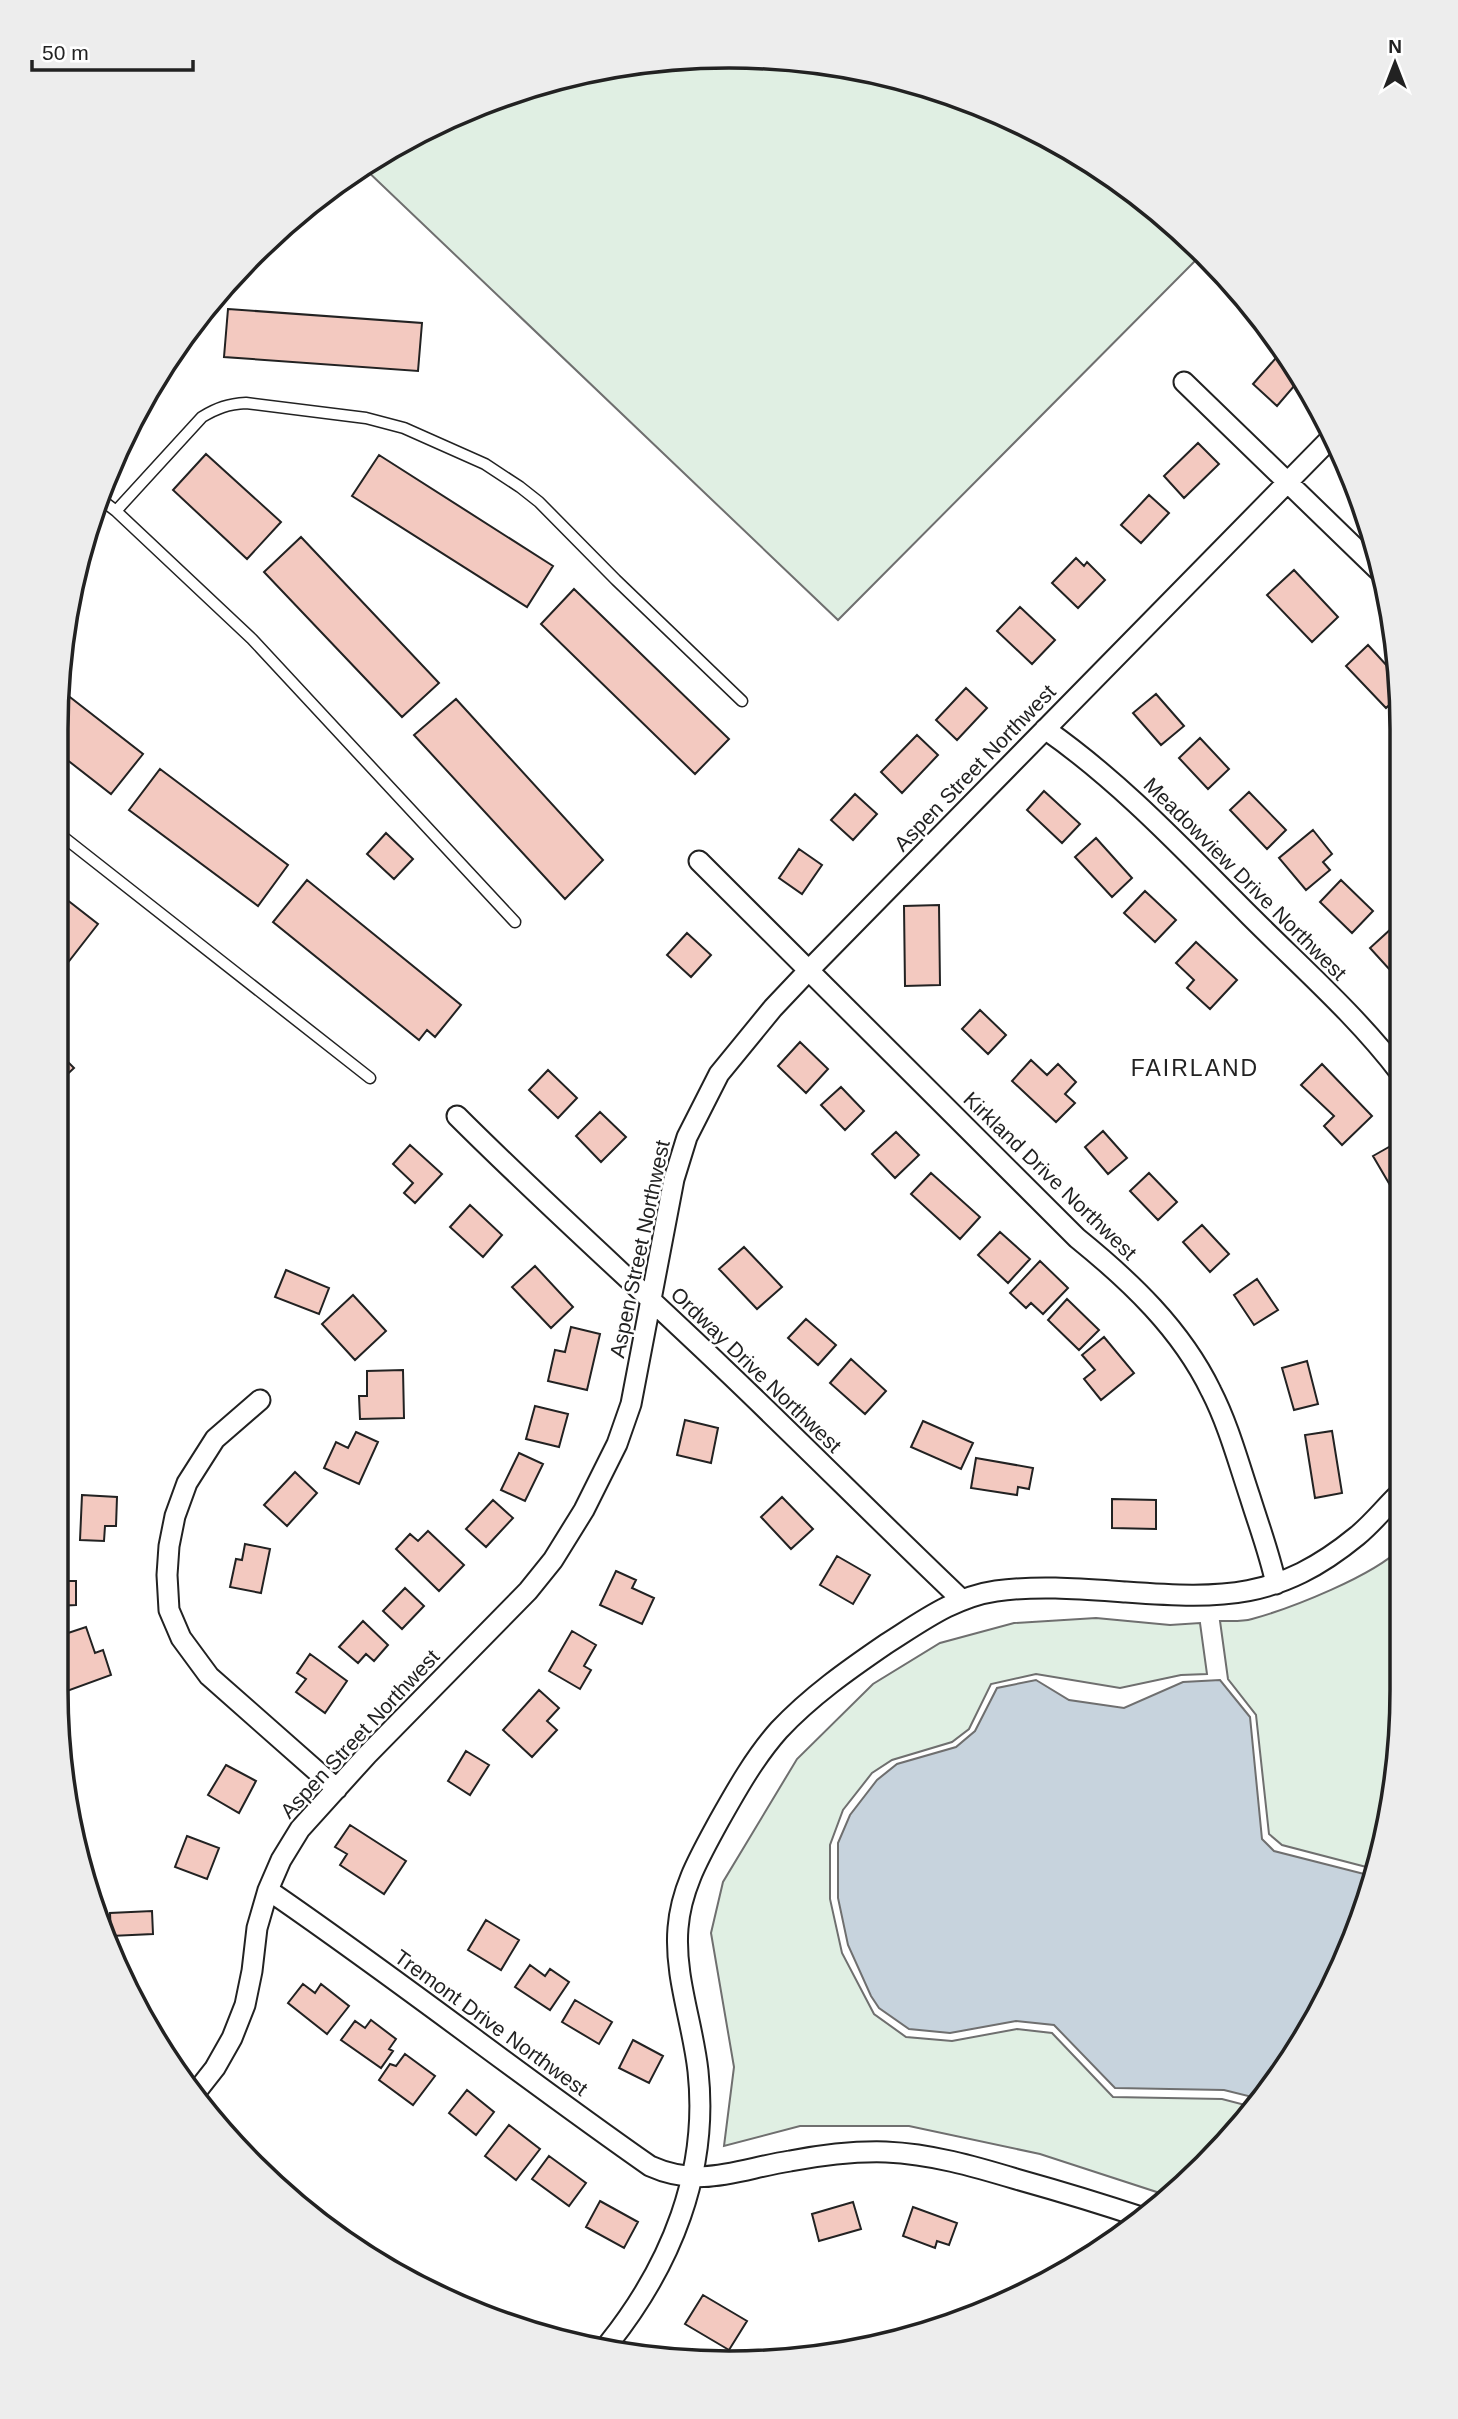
<svg xmlns="http://www.w3.org/2000/svg" width="1458" height="2419" font-family="Helvetica,sans-serif">
	<style>
		.green { fill: #e0efe3; stroke: #6f6f6f; stroke-width: 2 }
		.water { fill: #c7d3dd; stroke: #6f6f6f; stroke-width: 2 }
		.building { fill: #f3c9c0; stroke: #222; stroke-width: 2 }
		.lines { fill: none; stroke-linecap: round; stroke-linejoin: round }
		.service-casing { stroke: #222; stroke-width: 13 }
		.minor-casing { stroke: #222; stroke-width: 23 }
		.service { stroke: #fff; stroke-width: 10 }
		.minor { stroke: #fff; stroke-width: 19 }
		.labels { text-anchor: middle; stroke-width: 5; stroke-linejoin: round; paint-order: stroke }
		.street-label { font-size: 21px; fill: #222; stroke: #fff }
		.neighbourhood-label { font-size: 23px; letter-spacing: 2px; fill: #222; stroke: #fff }
		.rim { fill: none; stroke: #222; stroke-width: 3.5 }
	</style>
	<rect width="100%" height="100%" fill="#fff"/>
	<path class="green" d="M729,56L861,69L987,107L1103,170L1198,253L1196,260L838,620L362,166L472,107L598,69Z
		M1401,1548V1734L1374,1869L1282,1845L1269,1834L1256,1715L1228,1679L1220,1621C1230,1621 1242,1622 1252,1619C1292,1608 1373,1576 1401,1548Z
		M1096,1618L1170,1625L1200,1623L1207,1674L1181,1675L1120,1688L1036,1674L991,1684L969,1729L952,1742L892,1760L872,1773L843,1810L830,1845V1899L842,1953L874,2014L906,2037L952,2041L1017,2029L1052,2033L1113,2097L1222,2099L1249,2106L1166,2195L1040,2154L909,2126H800L724,2146L734,2067L711,1933L723,1882L797,1759L873,1684L940,1643L1014,1623Z"/>
	<path class="water" d="M1036,1680L1069,1700L1124,1708L1183,1682L1220,1680L1250,1717L1262,1839L1274,1851L1372,1876L1366,1907L1288,2064L1256,2098L1224,2090L1115,2088L1054,2025L1016,2021L950,2033L909,2029L879,2008L871,1996L848,1945L838,1898V1843L850,1815L877,1780L897,1764L956,1747L975,1731L997,1688Z"/>
	<path class="building" d="M228,309L422,323L418,371L224,357Z
		M1282,351L1301,378L1277,406L1253,384Z
		M1198,443L1219,464L1184,498L1164,476Z
		M206,454L281,522L247,559L173,490Z
		M379,455L553,566L527,607L352,496Z
		M1149,495L1169,513L1141,543L1121,525Z
		M301,537L439,683L402,717L264,572Z
		M1076,558L1084,566L1087,562L1105,580L1078,608L1052,583Z
		M1294,570L1338,617L1312,642L1267,595Z
		M574,589L729,739L695,774L541,624Z
		M1020,607L1055,640L1032,664L997,631Z
		M1368,645L1399,679L1401,694L1386,708L1346,666Z
		M57,687L143,754L111,794L57,752Z
		M966,688L987,708L957,740L936,720Z
		M1156,694L1184,726L1161,745L1133,713Z
		M456,699L603,860L565,899L414,735Z
		M917,735L938,755L902,793L881,772Z
		M1200,738L1229,769L1208,789L1179,758Z
		M160,769L288,865L258,906L129,810Z
		M1044,791L1080,824L1062,843L1027,810Z
		M1249,792L1286,830L1267,849L1230,810Z
		M855,794L877,814L853,840L831,820Z
		M1313,830L1332,854L1323,862L1330,870L1306,890L1279,858Z
		M386,833L413,859L394,879L367,854Z
		M1096,838L1132,878L1112,897L1075,857Z
		M799,849L822,865L802,894L779,878Z
		M307,880L461,1005L435,1037L427,1030L419,1040L273,922Z
		M1341,880L1373,911L1352,933L1320,902Z
		M1145,891L1176,920L1155,942L1124,913Z
		M57,892L98,924L66,965L57,957Z
		M939,905L940,985L905,986L904,906Z
		M1392,928L1401,937L1400,981L1370,948Z
		M687,933L711,955L691,977L667,955Z
		M1196,942L1237,980L1210,1009L1187,988L1194,980L1176,963Z
		M980,1010L1006,1035L988,1054L962,1029Z
		M800,1042L828,1069L806,1093L778,1066Z
		M57,1051L74,1068L57,1084Z
		M1031,1060L1047,1075L1058,1064L1076,1082L1065,1094L1075,1103L1056,1122L1012,1081Z
		M1322,1064L1372,1116L1342,1145L1324,1126L1334,1116L1301,1085Z
		M548,1070L577,1098L558,1118L529,1090Z
		M841,1087L864,1111L845,1130L821,1105Z
		M600,1112L626,1137L601,1162L576,1136Z
		M1103,1131L1127,1158L1108,1174L1085,1147Z
		M896,1132L919,1155L895,1178L872,1154Z
		M1396,1143L1401,1150V1188L1394,1192L1373,1156Z
		M410,1145L442,1174L415,1203L404,1193L413,1183L393,1164Z
		M931,1173L980,1217L960,1239L911,1194Z
		M1149,1173L1177,1202L1158,1220L1130,1191Z
		M470,1205L502,1235L483,1257L450,1227Z
		M1202,1225L1229,1254L1210,1272L1183,1242Z
		M1000,1232L1030,1259L1008,1283L978,1255Z
		M744,1247L782,1287L757,1309L719,1269Z
		M1040,1261L1068,1288L1043,1314L1031,1303L1026,1308L1010,1293Z
		M535,1266L573,1307L551,1328L512,1287Z
		M286,1270L329,1288L319,1314L275,1297Z
		M1257,1279L1278,1310L1254,1325L1234,1295Z
		M353,1295L386,1331L355,1360L322,1324Z
		M1067,1299L1099,1330L1079,1350L1048,1320Z
		M806,1319L836,1345L818,1365L788,1338Z
		M571,1327L600,1334L587,1390L548,1381L555,1350L565,1352Z
		M1104,1337L1134,1373L1101,1400L1084,1379L1095,1370L1082,1355Z
		M851,1359L886,1391L865,1414L830,1383Z
		M1307,1361L1318,1404L1294,1410L1282,1368Z
		M403,1370L404,1418L360,1419L359,1396H367V1371Z
		M535,1406L568,1414L559,1447L526,1439Z
		M685,1420L718,1428L711,1463L677,1455Z
		M923,1421L973,1443L961,1469L911,1447Z
		M1332,1431L1342,1493L1315,1498L1305,1435Z
		M356,1432L378,1442L359,1484L324,1468L336,1442L348,1448Z
		M519,1453L543,1464L525,1501L501,1490Z
		M976,1458L1033,1468L1029,1489L1018,1487L1017,1495L971,1488Z
		M295,1472L317,1493L287,1526L264,1505Z
		M82,1495L117,1497L116,1526H105L104,1541L80,1540Z
		M782,1497L813,1529L791,1549L761,1517Z
		M1112,1499L1156,1500V1529L1112,1528Z
		M493,1500L513,1518L486,1547L466,1529Z
		M428,1531L464,1565L439,1591L396,1549L410,1534L418,1541Z
		M245,1544L270,1549L261,1593L230,1587L236,1559L242,1560Z
		M67,1550V1581H76V1605L56,1606V1551Z
		M837,1556L870,1575L853,1604L820,1585Z
		M616,1571L636,1580L632,1588L654,1598L642,1624L600,1605Z
		M405,1588L424,1606L402,1629L383,1611Z
		M363,1621L388,1645L374,1661L366,1654L358,1663L339,1647Z
		M86,1627L95,1653L103,1650L111,1675L67,1691L56,1661V1637Z
		M572,1631L596,1645L584,1666L591,1670L580,1689L549,1671Z
		M310,1654L347,1681L325,1713L296,1692L306,1679L297,1673Z
		M539,1690L559,1708L547,1721L557,1730L532,1757L503,1730Z
		M466,1751L489,1765L470,1795L448,1781Z
		M226,1765L256,1781L239,1813L208,1795Z
		M350,1825L406,1861L384,1894L340,1865L347,1854L335,1847Z
		M187,1836L219,1848L207,1879L175,1867Z
		M152,1911L153,1934L111,1936L110,1913Z
		M486,1920L519,1940L501,1970L468,1950Z
		M530,1965L545,1976L550,1969L569,1982L550,2010L515,1987Z
		M303,1984L315,1993L321,1984L349,2006L327,2034L288,2003Z
		M575,2000L612,2022L599,2044L562,2022Z
		M371,2020L396,2039L389,2049L393,2051L381,2068L341,2040L355,2021L365,2028Z
		M633,2040L663,2056L649,2083L619,2068Z
		M405,2054L435,2076L413,2105L379,2080L390,2064L396,2066Z
		M467,2090L494,2112L476,2135L449,2113Z
		M509,2125L540,2149L516,2180L485,2156Z
		M549,2156L586,2183L569,2206L532,2179Z
		M600,2201L638,2222L624,2248L586,2227Z
		M853,2202L861,2229L819,2241L812,2214Z
		M913,2207L957,2223L949,2245L937,2241L935,2248L903,2236Z
		M703,2295L747,2321L729,2350L685,2324Z"/>
	<g class="lines">
		<defs>
			<path id="service" d="M99,498L116,511L252,639L515,922
				M116,511L202,417C217,408 228,404 246,403L366,418L404,428L485,464L520,487L539,502L616,580L742,701
				M57,832L370,1078"/>
			<path id="minor" d="M1184,382L1377,569
				M1045,729C1121,782 1184,850 1250,916C1301,967 1357,1016 1401,1074
				M699,861L1077,1238C1130,1281 1181,1329 1211,1391C1228,1424 1238,1461 1250,1497C1259,1526 1270,1555 1276,1584
				M457,1116C543,1202 634,1283 722,1367C803,1444 881,1523 962,1600
				M260,1400L215,1439L187,1483L175,1516L169,1546L167,1575L169,1610L181,1638L209,1676L337,1789
				M268,1890C398,1979 521,2076 650,2166C701,2189 739,2169 790,2161C822,2155 854,2151 886,2152C931,2154 973,2166 1016,2179C1059,2191 1102,2204 1144,2218
				M193,2096L215,2068L232,2038L245,2005L252,1971L257,1928L268,1890L281,1860L300,1829L367,1755L528,1591L553,1560L584,1510L617,1444L631,1404L674,1179L687,1137L719,1074L773,1008L808,971L1332,437
				M609,2343C671,2265 709,2172 698,2071C693,2024 674,1976 678,1928C681,1888 700,1856 719,1821C737,1789 755,1757 779,1730C811,1696 848,1670 886,1644C921,1622 954,1597 996,1591C1039,1585 1083,1589 1126,1592C1223,1599 1279,1600 1357,1536C1373,1523 1386,1506 1401,1492"/>
		</defs>
		<use href="#service" class="service-casing"/>
		<use href="#minor" class="minor-casing"/>
		<use href="#service" class="service"/>
		<use href="#minor" class="minor"/>
	</g>
	<g class="labels">
		<g class="street-label">
			<text transform="translate(975 768) rotate(-46)" y="7">Aspen Street Northwest</text>
			<text transform="translate(1245 879) rotate(45)" y="7">Meadowview Drive Northwest</text>
			<text transform="translate(1050 1176) rotate(44)" y="7">Kirkland Drive Northwest</text>
			<text transform="translate(640 1249) rotate(-78)" y="7">Aspen Street Northwest</text>
			<text transform="translate(756 1370) rotate(44)" y="7">Ordway Drive Northwest</text>
			<text transform="translate(360 1734) rotate(-47)" y="7">Aspen Street Northwest</text>
			<text transform="translate(491 2023) rotate(36)" y="7">Tremont Drive Northwest</text>
		</g>
		<g class="neighbourhood-label">
			<text x="1195" y="1076">FAIRLAND</text>
		</g>
	</g>
	<path d="M0 0H1458V2419H0ZM729 68H729A661 661 0 0 1 1390 729V1690A661 661 0 0 1 729 2351H729A661 661 0 0 1 68 1690V729A661 661 0 0 1 729 68Z" fill="#ededed" fill-rule="evenodd"/>
	<path class="rim" d="M729 68H729A661 661 0 0 1 1390 729V1690A661 661 0 0 1 729 2351H729A661 661 0 0 1 68 1690V729A661 661 0 0 1 729 68Z"/>
	<g transform="translate(1395 63)" stroke="#ffffff" stroke-width="5" paint-order="stroke">
	<path d="M0-5L12 26L0 18L-12 26Z" fill="#222222"/>
	<text y="-10" font-size="19" font-weight="bold" text-anchor="middle" fill="#222222">N</text>
	</g>
	<path d="M32 60v10h161v-10" fill="none" stroke="#222222" stroke-width="3.5"/>
	<text x="42" y="60" font-size="21" fill="#222222" stroke="#ffffff" stroke-width="5" paint-order="stroke">50 m</text>
</svg>
